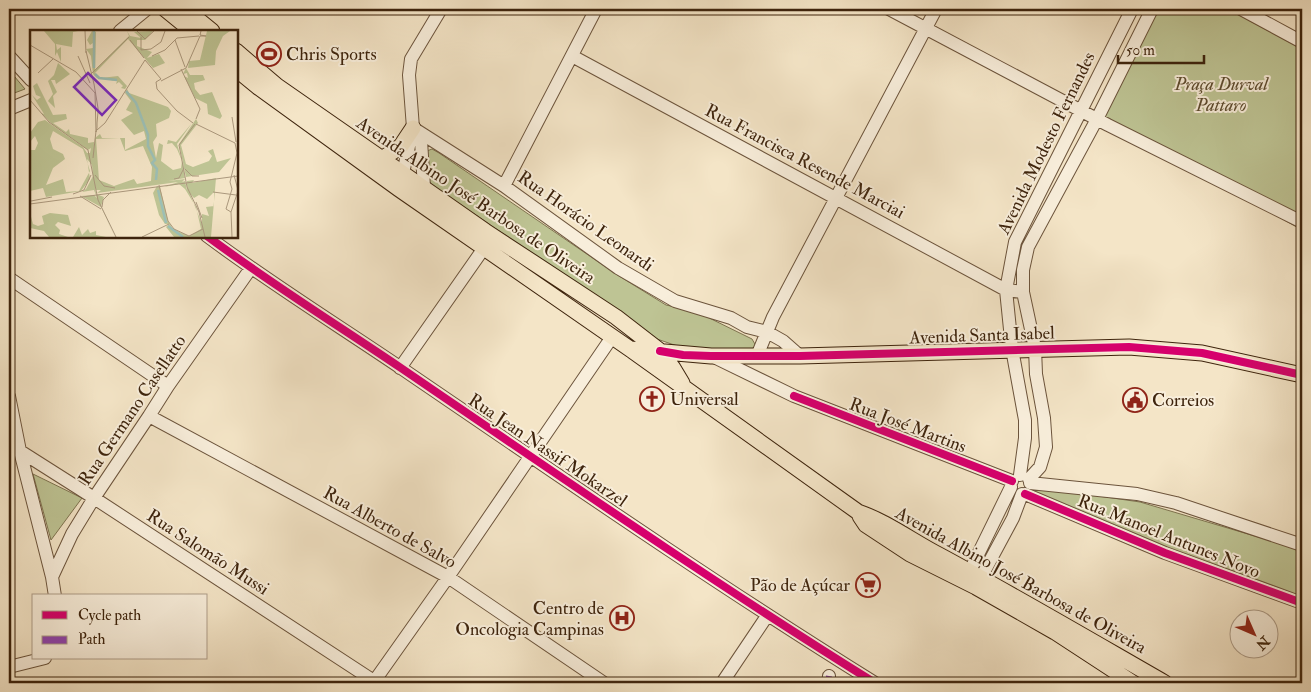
<svg xmlns="http://www.w3.org/2000/svg" width="1311" height="692" font-family="'IM FELL Double Pica',serif">
	<style>
		.green { fill: #bec494; stroke: #7e7450 }
		.lines { fill: none; stroke-linecap: round; stroke-linejoin: round }
		.minor-casing { stroke: #6c543c; stroke-width: 14 }
		.major-casing { stroke: #3e240d; stroke-width: 17 }
		.minor { stroke: #f8eedb; stroke-width: 12 }
		.major { stroke: #f4e5c7; stroke-width: 15 }
		.quiet { stroke: #8e44ad; stroke-width: 6; stroke-dasharray: 12 6; stroke-linecap: butt }
		.cycleway-casing { stroke: #f8eedb; stroke-width: 11 }
		.cycleway { stroke: #d6006c; stroke-width: 8 }
		.labels { text-anchor: middle; stroke-width: 4; stroke-linejoin: round; paint-order: stroke }
		.poi-label { font-size: 18px; fill: #3e240d; stroke: #f8eedb; text-anchor: start }
		.park-label { font-size: 18px; font-style: italic; fill: #5e4c2f; stroke: #f8eedb }
		.street-label { font-size: 18px; fill: #3e240d; stroke: #f8eedb }
		.inset-river { fill: none; stroke: #9cbfb5; stroke-width: 2.5 }
		.inset-road { fill: none; stroke: #ab987d; stroke-width: 1 }
		.view { fill: #7b2cbf; fill-opacity: 0.15; stroke: #7b2cbf; stroke-width: 2.5 }
		.inset-edge { fill: none; stroke: #3e240d; stroke-width: 2.5 }
	</style>
	<rect width="100%" height="100%" fill="#f4e5c7"/>
	<filter id="stains"><feTurbulence type="fractalNoise" baseFrequency=".004" numOctaves="4"/><feColorMatrix values="0 0 0 0 .2 0 0 0 0 .09 0 0 0 0 .02 0 0 0 .5 -.17"/></filter>
	<radialGradient id="worn" r=".72"><stop offset=".6" stop-color="#630" stop-opacity="0"/><stop offset="1" stop-color="#630" stop-opacity=".3"/></radialGradient>
	<path class="green" d="M1158,9H1228L1302,49V230L1103,118Z
		M9,70L25,89L9,95Z
		M432,149L439,153L619,276L666,305L697,312L752,339L756,346L751,351L683,348L657,339L429,183L427,151Z
		M33,474L82,498L51,540Z
		M1037,487L1140,502L1302,550V597L1165,548L1034,495Z"/>
	<g class="lines">
		<defs>
			<path id="minor" d="M889,9L1108,125L1302,222
				M1241,9L1302,42
				M120,31L147,9
				M9,56L31,80
				M572,56L1006,290L1023,292
				M9,109L31,100
				M413,128L504,186L618,268L675,301L731,318L747,327L767,332L783,341L800,356
				M413,128L421,141L424,187
				M401,182L413,128L409,75L411,59L441,9
				M504,186L596,9
				M207,236C270,283 336,324 401,368C558,475 714,583 875,683
				M9,278L168,386
				M712,356L794,396L1012,481
				M757,356L773,317L936,9
				M400,368L484,248
				M9,396L20,451L52,577L55,596
				M149,416L448,577L604,683
				M20,451L94,498L377,683
				M1020,475L1025,438V420L1012,349L1006,290L1015,242L1132,9
				M1029,479L1040,467L1046,447L1044,418L1036,374L1035,348L1023,292V270L1028,247L1097,119L1152,9
				M1030,483L1137,494L1176,503L1302,545
				M1025,494L1165,553L1302,603
				M52,577L72,534L94,498L149,416L168,386L251,268
				M966,579L1011,487
				M977,585L1013,518L1022,494
				M9,667L45,658
				M373,683L448,577L612,337
				M722,683L767,616
				M828,683L829,676"/>
			<path id="major" d="M165,9L192,31
				M185,9L212,31
				M236,51L277,86L382,159L485,231L616,317L660,351L673,368L682,383
				M236,69L258,87L399,189L630,349L858,512C887,522 912,541 939,555C1015,596 1090,640 1165,683
				M382,159L401,146L413,128
				M630,349L711,356H800L1129,347L1202,353L1302,375
				M860,516L866,525L910,554L976,587L1055,632L1133,683"/>
		</defs>
		<use href="#minor" class="minor-casing"/>
		<use href="#major" class="major-casing"/>
		<use href="#minor" class="minor"/>
		<use href="#major" class="major"/>
		<path class="quiet" d="M828,683L829,676"/>
		<defs>
			<path id="cycleway" d="M207,236C270,283 336,324 401,368C558,475 714,583 875,683
				M660,351L683,355L711,356H800L1129,347L1202,353L1302,375
				M794,396L1012,481
				M1025,494L1165,553L1302,603"/>
		</defs>
		<use href="#cycleway" class="cycleway-casing"/>
		<use href="#cycleway" class="cycleway"/>
	</g>
	<defs>
		<symbol id="stadium-ring" viewBox="-11 -11 22 22"><circle r="9.5" fill="#f8eedb" stroke="#8f2418" stroke-width="1.5"/><path d="M0-5a6.5 5 0 1 0 0 10a6.5 5 0 1 0 0-10ZM-3.5-1.8h7v3.6h-7Z" fill="#8f2418"/></symbol>
		<symbol id="church-ring" viewBox="-11 -11 22 22"><circle r="9.5" fill="#f8eedb" stroke="#8f2418" stroke-width="1.5"/><path d="M-1.2-6h2.4v3.5h3.3v2.4h-3.3V6h-2.4V-.1h-3.3v-2.4h3.3Z" fill="#8f2418"/></symbol>
		<symbol id="civic-ring" viewBox="-11 -11 22 22"><circle r="9.5" fill="#f8eedb" stroke="#8f2418" stroke-width="1.5"/><path d="M-.6-6.5H3V-4.5H.6V-3L4-1V1h2V6H-6V1h2V-1L-.6-3ZM-1.2 2.5V6h2.4V2.5Z" fill="#8f2418"/></symbol>
		<symbol id="supermarket-ring" viewBox="-11 -11 22 22"><circle r="9.5" fill="#f8eedb" stroke="#8f2418" stroke-width="1.5"/><path d="M-6-5.5h2.5l.6 2H6L4.5 2H-2.5L-4.4-4H-6ZM-1.5 3.2a1.3 1.3 0 1 0 .1 0ZM3 3.2a1.3 1.3 0 1 0 .1 0Z" fill="#8f2418"/></symbol>
		<symbol id="hospital-ring" viewBox="-11 -11 22 22"><circle r="9.5" fill="#f8eedb" stroke="#8f2418" stroke-width="1.5"/><path d="M-5-5h3v3.5h4V-5h3V5h-3V1.5h-4V5h-3Z" fill="#8f2418"/></symbol>
	</defs>
	<g fill-rule="evenodd">
		<use href="#stadium-ring" x="255" y="40" width="28" height="28"/>
		<use href="#church-ring" x="638" y="385" width="28" height="28"/>
		<use href="#civic-ring" x="1121" y="386" width="28" height="28"/>
		<use href="#supermarket-ring" x="854" y="571" width="28" height="28"/>
		<use href="#hospital-ring" x="608" y="604" width="28" height="28"/>
	</g>
	<g class="labels">
		<g class="poi-label">
			<text x="286" y="60">Chris Sports</text>
			<text x="670" y="405">Universal</text>
			<text x="1152" y="406">Correios</text>
			<text x="850" y="591" text-anchor="end">Pão de Açúcar</text>
			<text x="604" y="614" text-anchor="end">Centro de<tspan x="604" dy="21">Oncologia Campinas</tspan></text>
		</g>
		<g class="park-label">
			<text x="1221" y="90">Praça Durval<tspan x="1221" dy="21">Pattaro</tspan></text>
		</g>
		<g class="street-label">
			<text transform="translate(1046 143) rotate(-64)" y="6">Avenida Modesto Fernandes</text>
			<text transform="translate(805 161) rotate(28)" y="6">Rua Francisca Resende Marciai</text>
			<text transform="translate(476 200) rotate(34)" y="6">Avenida Albino José Barbosa de Oliveira</text>
			<text transform="translate(586 221) rotate(35)" y="6">Rua Horácio Leonardi</text>
			<text transform="translate(982 335) rotate(-2)" y="6">Avenida Santa Isabel</text>
			<text transform="translate(132 410) rotate(-56)" y="6">Rua Germano Casellatto</text>
			<text transform="translate(908 425) rotate(21)" y="6">Rua José Martins</text>
			<text transform="translate(548 450) rotate(34)" y="6">Rua Jean Nassif Mokarzel</text>
			<text transform="translate(390 527) rotate(29)" y="6">Rua Alberto de Salvo</text>
			<text transform="translate(1169 536) rotate(22)" y="6">Rua Manoel Antunes Novo</text>
			<text transform="translate(208 552) rotate(33)" y="6">Rua Salomão Mussi</text>
			<text transform="translate(1021 580) rotate(29)" y="6">Avenida Albino José Barbosa de Oliveira</text>
		</g>
	</g>
	<g transform="translate(30 30)">
		<rect width="208" height="208" fill="#f4e5c7"/>
		<path d="M14,1H48L43,2L42,17L26,14L27,20L31,17V32L27,22L25,26V14ZM62,1L66,2L65,40L99,6L97,1L100,6L111,8L104,2L123,1L115,10H107V16L122,22L117,28L129,24L135,33L123,38L98,9L65,43L71,48L88,46L97,56L95,59L91,58L93,56L89,52L86,54L87,51L67,48L63,44L61,26L56,19L63,18V13L60,15L57,10ZM177,1H200L193,6L186,21L185,35L158,38L159,31L170,30ZM28,33L40,44L26,54L25,50H21L27,62L23,66L25,78L18,71L23,64L18,51L24,45ZM156,38L160,45H173L175,50L164,53L165,59L170,65L182,62L192,86L190,89L178,84L177,74L165,68L154,46L158,48L157,43L153,44ZM7,53L23,85L36,84L37,89L23,93L36,102L39,99L40,104L58,108V113L64,112V121L65,108L70,104L72,108H95V120L116,109L114,101L104,105L91,90L103,83L96,80L101,71L95,63L97,59L99,63L138,77L141,81L139,88L126,94L127,106L123,112L126,128L129,113L133,115L131,131L143,140L151,138L152,131L147,119L142,113L137,114L138,110L146,112L162,93L147,114L153,134L155,148L138,151L155,149L152,152L155,151L157,160V151L164,150L162,153L186,148L181,207H144L136,197L139,194H135L129,185L123,163L127,156L130,157L138,191L143,199L159,206L171,199L166,177L155,159L149,154L134,157L148,152L67,163L71,160H66L65,156L66,164L74,167L71,176L85,207L71,177L51,166L64,165L67,168L64,160L52,162L56,159L63,146L62,135L57,129L60,149L51,161L16,167L13,158L0,161V120H5L8,113L5,106L0,112V103L8,92L15,90L53,117L57,123H60L61,118L58,120L22,94L11,83L14,84L2,65L7,70L11,67L6,65L3,56ZM23,101L53,119L60,141L49,161L36,162L33,149L16,155L23,138L35,129L33,124L23,119L20,109ZM90,108L95,121L113,116L122,137L121,151L107,154L104,149L84,156L69,150L66,109ZM184,162V176L176,177L179,186L172,184V194L160,164L164,168L169,165L177,169ZM166,89L168,93L151,115L156,134L163,137L179,131L182,126L178,121L183,119L187,132L201,128L189,142L156,147L149,114ZM0,183L3,194L8,196L14,194L12,186L20,183L38,185L41,196L28,192L25,195L30,200L29,204L38,207H19L14,201L0,198ZM49,197L52,205L58,199L60,203L66,201V205L76,207H43Z" fill="#bec494" fill-rule="evenodd"/>
		<path class="inset-river" d="M64,38V1M65,44L69,48L87,50M96,61L106,73L118,105V116L125,130L122,133L127,139L126,150M128,160L136,193M138,196L153,207"/>
		<path class="inset-road" d="M55,1L56,23M107,1L115,9L124,1M170,6H176L170,5L171,1M111,7V20L121,19L131,12L135,1M100,10L114,28M145,10L155,37M0,15L46,42L66,64M56,21L64,54L68,78V82L67,93V98L66,102L65,62M48,26L60,53M122,26L135,20L147,8L169,6M115,30L131,49L126,52L127,59L147,81L163,93M156,38L170,6M151,39L170,79L166,89M8,43L23,29M61,44L99,7M131,51L156,38M0,70L19,92L58,120L68,170L86,207M202,87L206,112M165,94L149,115L157,157L169,182L175,207M166,94L205,113M67,100L75,93L115,30M63,128L66,101M155,139L162,146H169M65,145L74,156L85,158M204,145L208,160M144,149L149,148L154,138M129,155L138,191L144,199L159,206L173,199M183,162L206,165M43,164L54,160L61,145M50,166L71,179M1,171L22,167M166,172L172,188M0,174L208,146M72,177L73,170L81,162M201,182L196,179L202,159L200,152L207,123L205,113M112,207L139,194M202,207L201,182L208,161"/>
		<path class="view" d="M58,43L86,70L72,85L44,57Z"/>
		<rect width="208" height="208" class="inset-edge"/>
	</g>
	<rect width="1311" height="692" fill="none" stroke="#f4e5c7" stroke-width="30"/>
	<rect x="10" y="10" width="1291" height="672" fill="none" stroke="#3e240d" stroke-width="2.5"/>
	<rect x="15" y="15" width="1281" height="662" fill="none" stroke="#3e240d"/>
	<rect x="32" y="594" width="175" height="65" fill="#f8eedb" stroke="#ae9d89"/>
	<rect x="42" y="611" width="25" height="8" fill="#d6006c" stroke="#ae9d89"/>
	<text x="78" y="620" font-size="15" fill="#3e240d">Cycle path</text>
	<rect x="42" y="636" width="25" height="8" fill="#8e44ad" stroke="#ae9d89"/>
	<text x="78" y="644" font-size="15" fill="#3e240d">Path</text>
	<g transform="translate(1254 634) rotate(135)"><circle r="24" fill="#f8eedb" stroke="#ae9d89"/>
	<path d="M0-4L9 19L0 12L-9 19Z" fill="#8f2418"/>
	<text y="-8" font-size="14" font-weight="bold" text-anchor="middle" fill="#3e240d">N</text>
	</g>
	<path d="M1118 55v8h86v-8" fill="none" stroke="#3e240d" stroke-width="2.5"/>
	<text x="1126" y="55" font-size="15" fill="#3e240d" stroke="#f8eedb" stroke-width="4" paint-order="stroke">50 m</text>
	<rect width="100%" height="100%" filter="url(#stains)"/>
	<rect width="100%" height="100%" fill="url(#worn)"/>
</svg>
